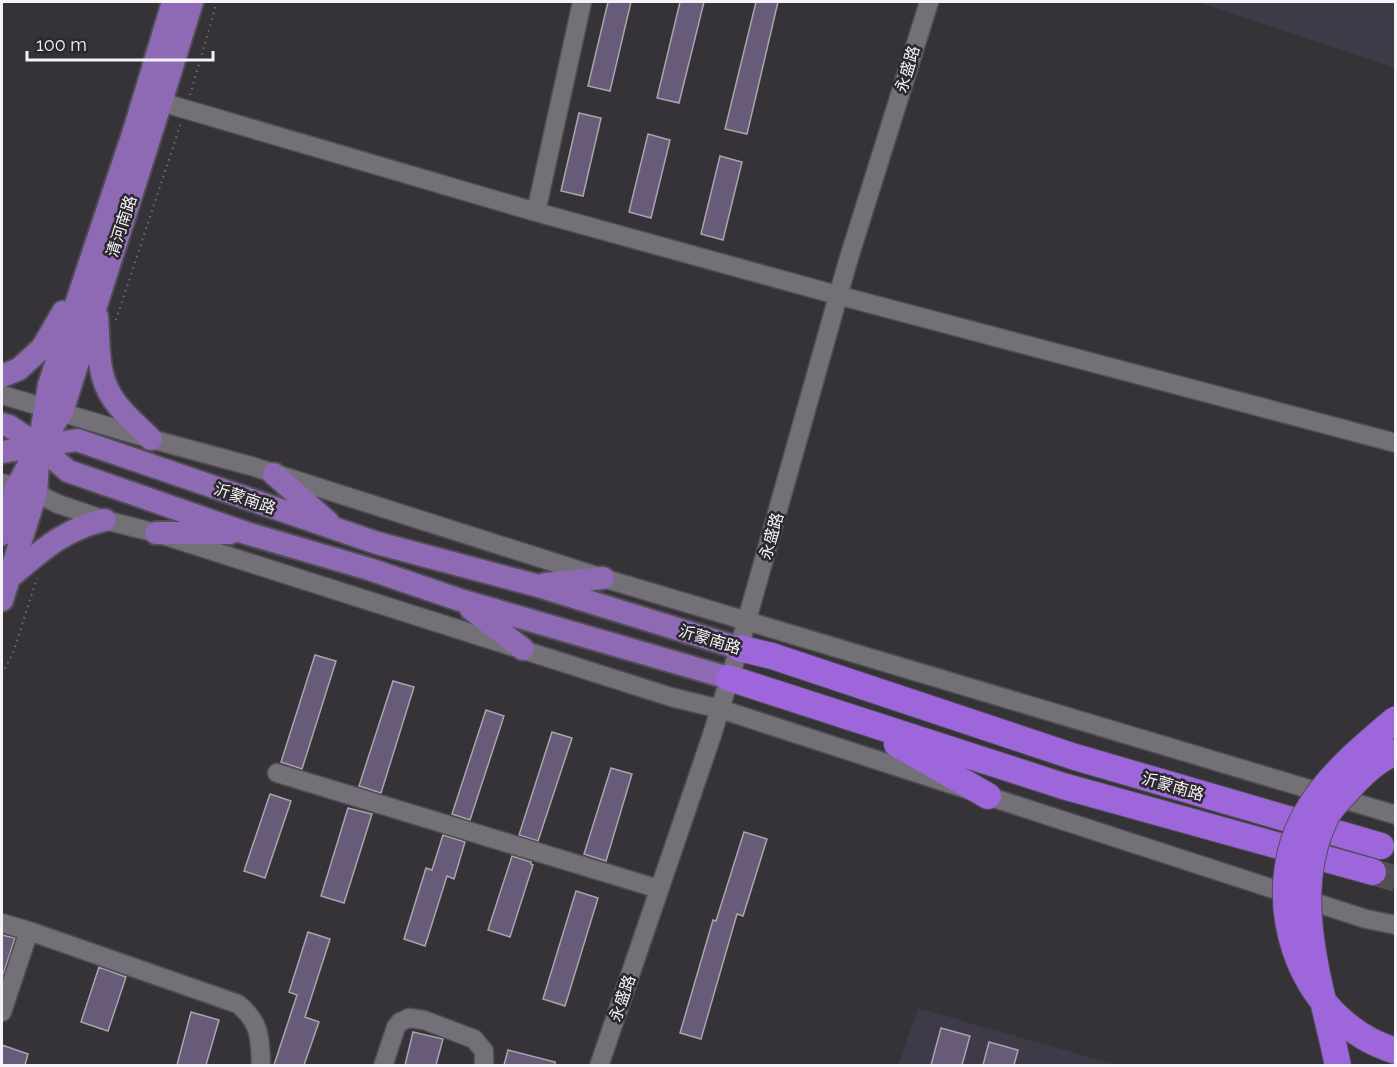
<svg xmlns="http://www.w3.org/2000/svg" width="1397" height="1067" font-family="Raleway,'Noto Sans SC',sans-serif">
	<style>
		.built { fill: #3f3a47 }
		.building { fill: #685b79; stroke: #a8a5ad; stroke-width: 1.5 }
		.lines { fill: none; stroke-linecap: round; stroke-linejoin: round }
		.highway-tunnel { stroke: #524f55; stroke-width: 26; stroke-dasharray: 26 13; stroke-linecap: butt }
		.minor-casing { stroke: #504e54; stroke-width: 21 }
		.major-casing { stroke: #504e54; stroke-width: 26 }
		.highway-casing { stroke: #504e54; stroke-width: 28 }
		.path { stroke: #716e74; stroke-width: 2; stroke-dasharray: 1.5 4.5; stroke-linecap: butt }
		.minor { stroke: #737078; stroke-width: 18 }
		.major { stroke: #8d6ab3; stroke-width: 22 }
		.highway { stroke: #9e66db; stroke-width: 26 }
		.highway-bridge-casing { stroke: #504e54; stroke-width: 28; stroke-linecap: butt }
		.highway-bridge { stroke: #9e66db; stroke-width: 26 }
		.labels { text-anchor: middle; stroke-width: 5; stroke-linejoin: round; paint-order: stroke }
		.street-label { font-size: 16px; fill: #f5f3f8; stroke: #2b282e }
	</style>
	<rect width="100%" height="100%" fill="#353238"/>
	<path class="built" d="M1197,2H1395V68Z
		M918,1008L1117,1065L898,1066Z"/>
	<path class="building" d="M608,2H631L610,91L588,86Z
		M680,2H704L679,103L657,98Z
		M756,2H778L747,134L725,129Z
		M579,113L601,118L583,196L561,191Z
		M648,134L670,140L651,218L629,212Z
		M720,156L742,162L723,240L701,234Z
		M315,655L336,661L302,769L281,762Z
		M393,681L414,687L381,793L359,786Z
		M486,710L504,716L470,820L452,814Z
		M552,732L572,738L538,841L519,835Z
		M611,768L632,774L606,861L584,854Z
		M270,794L291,801L265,878L244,871Z
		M348,808L372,814L344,903L321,896Z
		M744,832L767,839L743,916L737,914L701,1039L680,1033L713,920L716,921Z
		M443,835L465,842L454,879L447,876L425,946L404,939L426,868L432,870Z
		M512,856L531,862V864L533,865L510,937L488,930Z
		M576,891L598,898L565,1006L543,999Z
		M308,932L330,939L305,1017L319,1022L304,1065H274L297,995L289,992Z
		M2,935L15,938L2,978Z
		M99,967L126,977L108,1031L81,1022Z
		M191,1012L219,1020L206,1065H177Z
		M941,1028L970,1036L962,1065H931Z
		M413,1032L443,1039L436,1065H405Z
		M989,1042L1018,1050L1014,1065H983Z
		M2,1045L28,1054L25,1065H2Z
		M508,1050L555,1062V1065H504Z"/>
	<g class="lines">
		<path class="highway-tunnel" d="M1373,872L1396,879"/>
		<defs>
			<path id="minor" d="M161,102L536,212L837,295L1396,443
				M536,212L582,2
				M2,395L151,439L251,466L603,578L1396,815
				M2,483L36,493L58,504L105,520L156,533L671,697L720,709L1366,919L1396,925
				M277,773L659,889
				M2,923L29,931L2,1012
				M29,931L238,1004C261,1023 260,1038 261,1066
				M383,1066L396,1027L400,1022L409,1018L424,1020L474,1039L484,1051V1066
				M599,1066L711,738L739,648L848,261L929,2"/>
			<path id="major" d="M97,317C99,340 97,369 108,390C117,409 136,424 151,439
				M2,376L19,369L42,348L63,312
				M2,424L9,426L39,446L68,471L246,533L369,569L460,600L729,678
				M2,452L77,440L377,543L535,585L739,648
				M274,474L328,522
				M156,533H230
				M2,534L16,488L39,446L62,412L161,102L192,2
				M9,578C41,551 64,529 105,520
				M545,584L603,578
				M2,600L36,493L39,446L49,385L134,131L173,2
				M471,609L523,649"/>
			<path id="highway" d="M739,648L772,656L1075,757L1381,846
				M729,678L1063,786L1373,872
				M897,744L988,796"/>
		</defs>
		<use href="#minor" class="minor-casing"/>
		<use href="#major" class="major-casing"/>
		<use href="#highway" class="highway-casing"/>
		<path class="path" d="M190,95L217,2
			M116,320L181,123
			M2,674L13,653L37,578"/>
		<use href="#minor" class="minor"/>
		<use href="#major" class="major"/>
		<use href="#highway" class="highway"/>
		<defs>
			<path id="highway-bridge" d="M1396,719C1365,745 1331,773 1310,807C1256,893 1296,1021 1396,1051
				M1338,1066C1322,986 1287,896 1326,817C1330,808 1339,800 1346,792C1359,777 1377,759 1396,752"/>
		</defs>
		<use href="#highway-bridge" class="highway-bridge-casing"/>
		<use href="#highway-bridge" class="highway-bridge"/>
	</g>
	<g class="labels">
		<g class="street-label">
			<text transform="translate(907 69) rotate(-73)" y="6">永盛路</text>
			<text transform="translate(121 226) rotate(-72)" y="6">清河南路</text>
			<text transform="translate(245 498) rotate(19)" y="6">沂蒙南路</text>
			<text transform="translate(771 536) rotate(-74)" y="6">永盛路</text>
			<text transform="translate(710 639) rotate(17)" y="6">沂蒙南路</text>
			<text transform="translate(1173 786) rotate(16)" y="6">沂蒙南路</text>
			<text transform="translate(622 998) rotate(-71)" y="6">永盛路</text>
		</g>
	</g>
	<rect width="1397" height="1067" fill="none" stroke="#f5f3f8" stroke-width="6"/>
	<path d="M27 51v9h186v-9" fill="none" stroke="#f5f3f8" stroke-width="3"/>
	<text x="36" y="51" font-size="18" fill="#f5f3f8" stroke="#2b282e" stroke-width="4.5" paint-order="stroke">100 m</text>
</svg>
